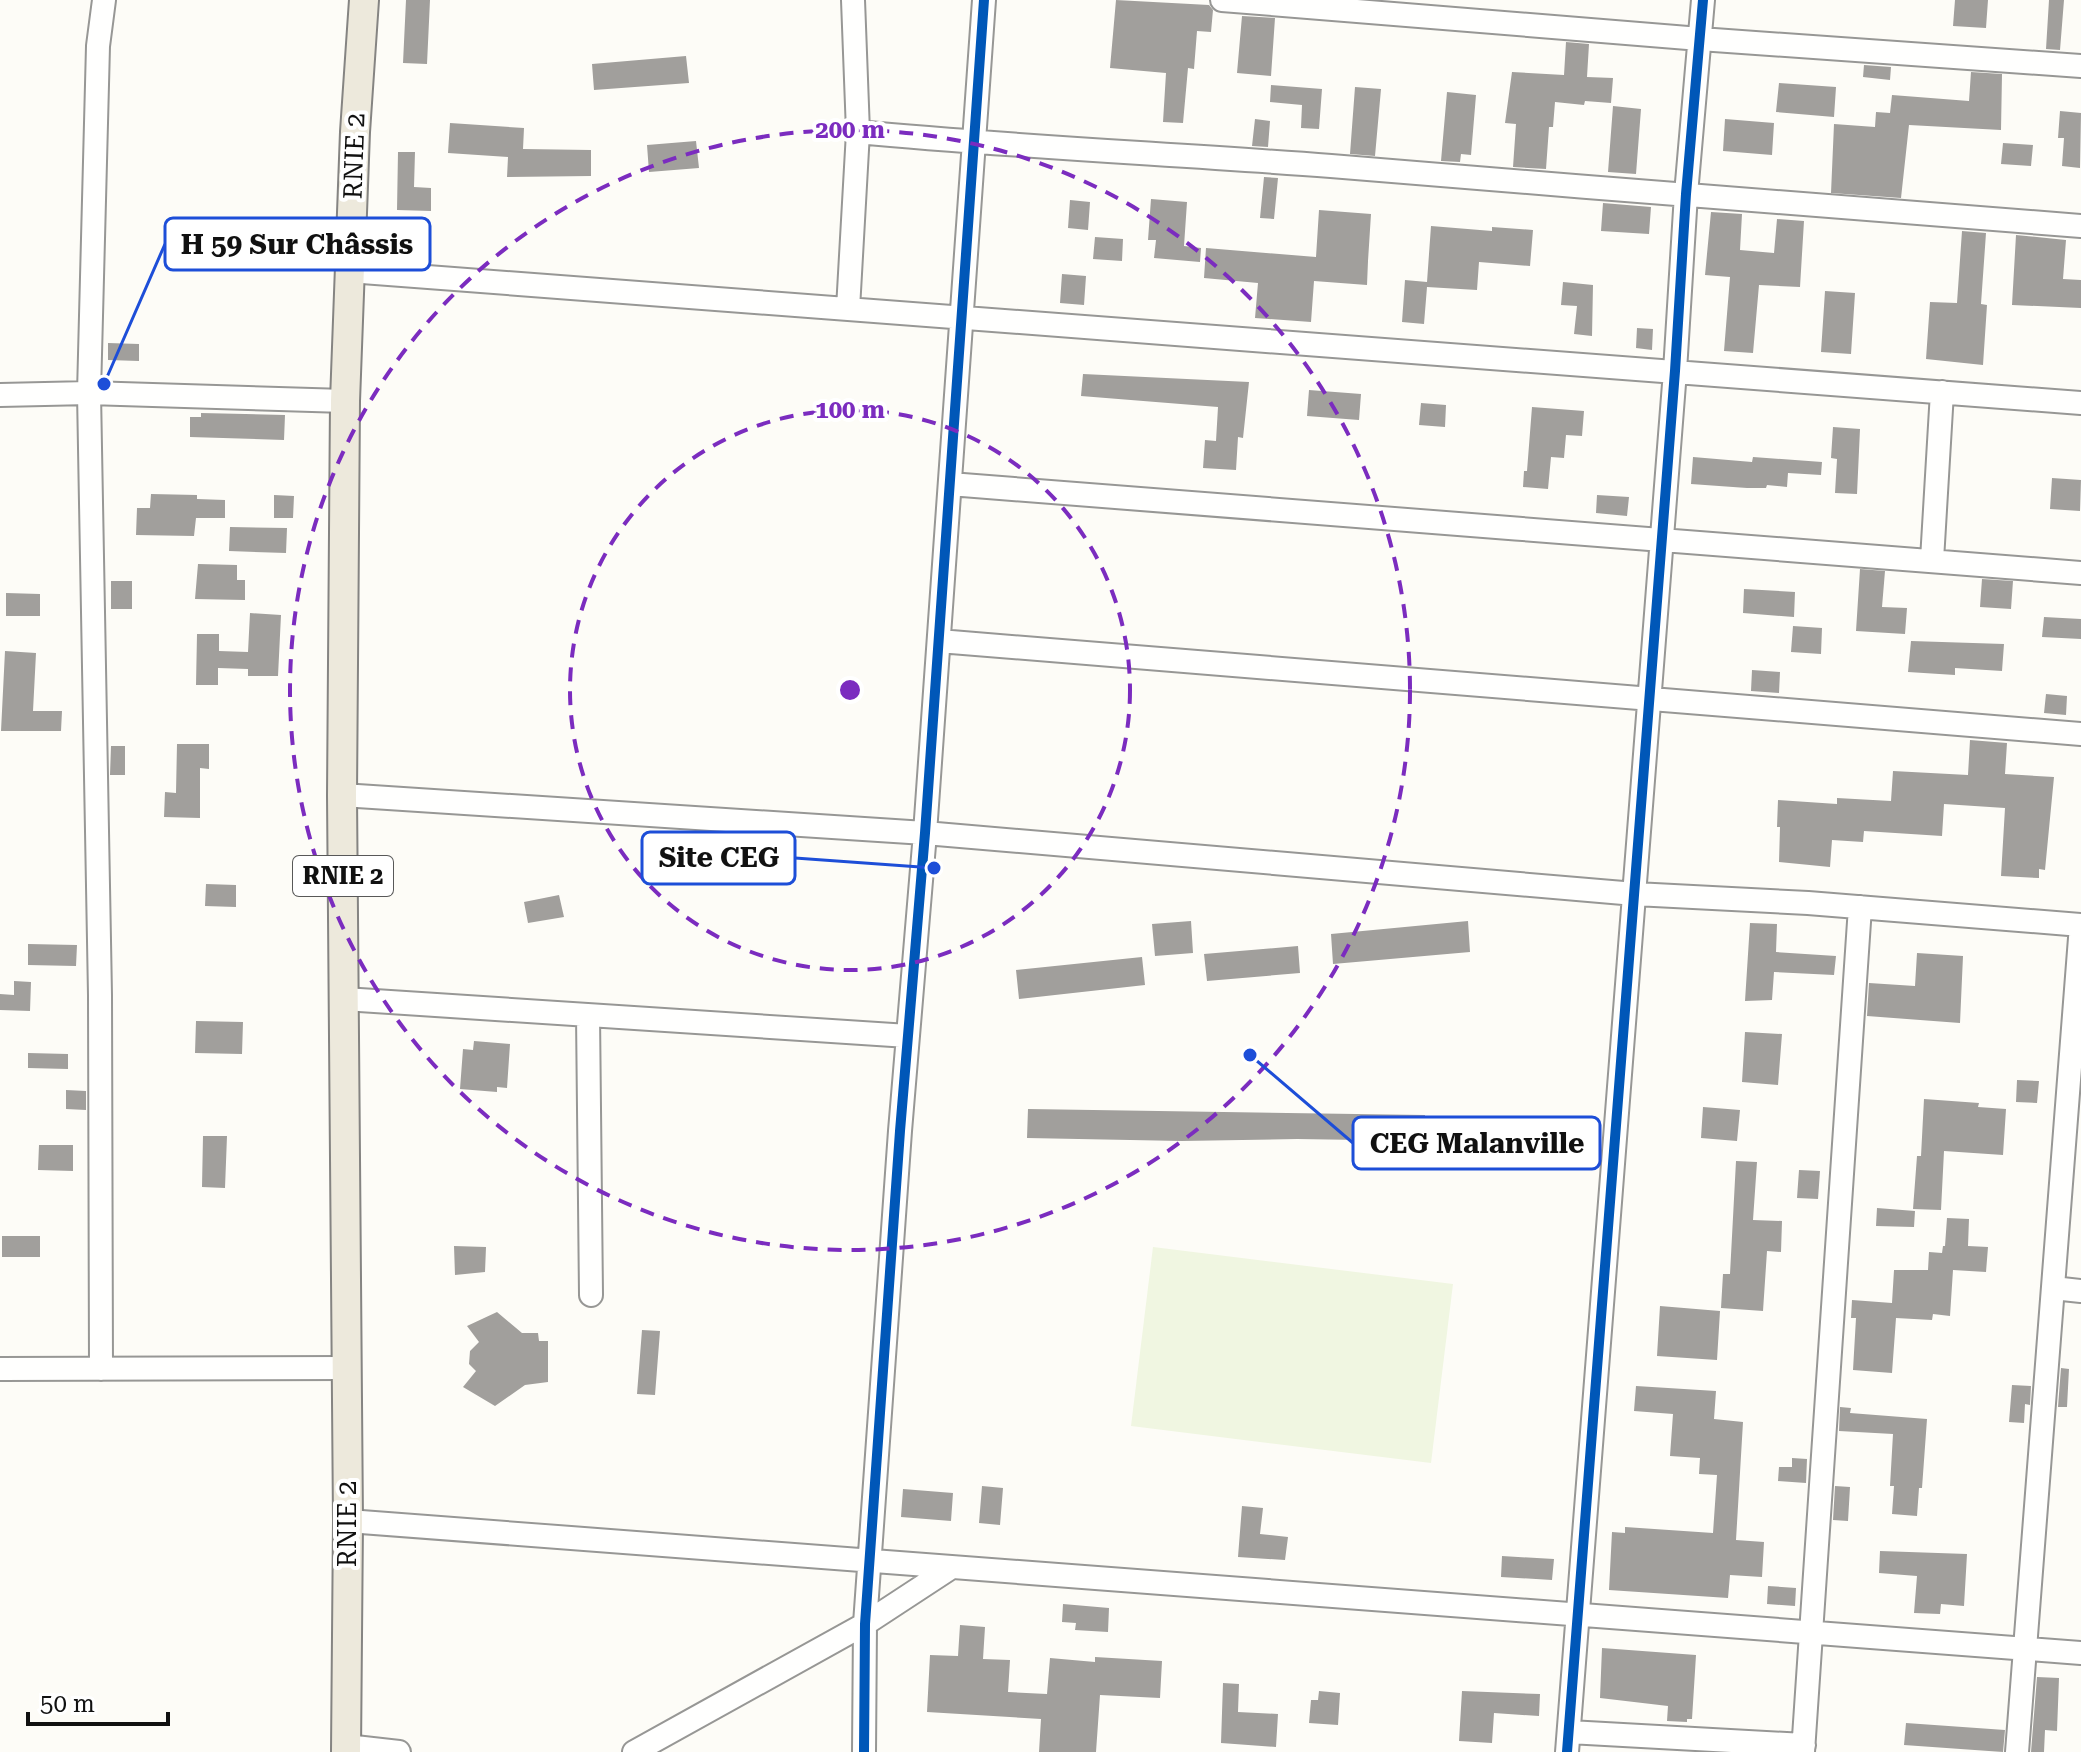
<svg xmlns="http://www.w3.org/2000/svg" width="2081" height="1752" font-family="'Roboto Serif',serif">
	<style>
		.pitch { fill: #f0f6e1 }
		.building { fill: #a19f9c }
		.lines { fill: none; stroke-linecap: round; stroke-linejoin: round }
		.minor-casing { stroke: #979795; stroke-width: 26 }
		.major-casing { stroke: #858482; stroke-width: 32 }
		.minor { stroke: #fffffe; stroke-width: 22 }
		.major { stroke: #ede9dc; stroke-width: 28 }
		.cycleway-casing { stroke: #fff; stroke-width: 15 }
		.cycleway { stroke: #0057b8; stroke-width: 10 }
		.ring { fill: none; stroke: #7b2cbf; stroke-width: 4; stroke-dasharray: 14 10 }
		.labels { text-anchor: middle; stroke-width: 8; stroke-linejoin: round; paint-order: stroke }
		.shield { fill: #fff; stroke: #585858; stroke-width: 2 }
		.shield-label { font-size: 24px; font-weight: bold; fill: #111 }
		.street-label { font-size: 26px; fill: #111; stroke: #fff }
		.centre { fill: #7b2cbf; stroke: #fff; stroke-width: 4 }
		.ring-label { font-size: 24px; text-anchor: middle; font-weight: bold; fill: #7b2cbf; stroke: #fff; stroke-width: 8; stroke-linejoin: round; paint-order: stroke }
		.leader { fill: none; stroke: #1d4ed8; stroke-width: 3 }
		.callout-dot { fill: #1d4ed8; stroke: #fff; stroke-width: 3 }
		.callout { fill: #fff; stroke: #1d4ed8; stroke-width: 3 }
		.callout-label { font-size: 28px; text-anchor: middle; font-weight: bold; fill: #111 }
	</style>
	<rect width="100%" height="100%" fill="#fdfcf7"/>
	<path class="pitch" d="M1153,1247L1453,1284L1431,1463L1131,1426Z"/>
	<path class="building" d="M406,0H430L427,64L403,63Z
		M1116,0L1209,5L1213,10L1211,32L1197,31L1194,69L1188,68L1183,123L1163,122L1166,73L1110,68Z
		M1955,0H1988L1986,28L1953,26Z
		M2049,0H2064L2060,50L2046,49Z
		M1242,16L1275,18L1271,76L1237,73Z
		M1566,42L1589,44L1587,77L1613,78L1611,103L1585,101L1584,105L1555,102L1553,127H1549L1546,169L1513,167L1516,124L1505,123L1512,72L1564,75Z
		M686,56L689,83L594,90L592,64Z
		M1864,65L1891,67L1890,80L1863,77Z
		M1971,72L2002,74L2001,130L1909,125L1901,198L1831,193L1834,124L1875,127L1876,112L1890,113L1892,95L1969,101Z
		M1779,83L1836,87L1834,117L1776,112Z
		M1271,85L1322,89L1319,129L1301,128L1302,105L1270,102Z
		M1355,87L1381,89L1375,156L1350,154Z
		M1447,92L1476,95L1471,155L1461,154L1460,162L1441,161Z
		M1613,106L1641,109L1636,174L1608,172Z
		M2060,111L2081,113L2080,168L2062,166L2064,138H2058Z
		M1255,119L1270,121L1268,147L1252,146Z
		M1725,119L1774,123L1772,155L1723,151Z
		M450,123L524,128L523,149L591,150V176L507,177L508,157L448,153Z
		M696,141L699,168L649,172L647,145Z
		M2003,143L2033,145L2031,166L2001,164Z
		M398,152H415L414,187L431,188V211L397,210Z
		M1264,177L1278,178L1274,219L1260,218Z
		M1151,199L1187,202L1184,246L1201,248L1200,262L1154,258L1156,240H1148Z
		M1070,200L1090,202L1088,230L1068,228Z
		M1603,203L1651,207L1649,234L1601,231Z
		M1319,210L1371,214L1368,261L1367,285L1314,281L1311,322L1255,318L1258,283L1204,278L1206,248L1316,257Z
		M1711,212L1742,214L1740,250L1774,253L1777,219L1804,221L1800,287L1759,285L1753,353L1724,351L1730,277L1705,275Z
		M1431,226L1492,231V227L1533,230L1530,266L1479,262L1477,290L1427,287L1424,324L1402,322L1405,280L1427,282Z
		M1962,231L1986,233L1981,304L1987,305L1983,365L1926,359L1930,302L1957,303Z
		M2016,235L2066,240L2063,279L2081,280V308L2012,305Z
		M1095,237L1123,239L1122,261L1093,259Z
		M1062,274L1086,276L1084,305L1060,303Z
		M1563,282L1593,285L1592,336L1574,334L1577,306L1561,305Z
		M1825,291L1855,293L1851,354L1821,352Z
		M1637,328L1653,329L1652,350L1636,348Z
		M108,343L139,344V361L108,360Z
		M1083,374L1249,382L1243,438L1238,437L1236,470L1203,468L1205,440L1216,441L1218,407L1081,396Z
		M1309,390L1361,394L1359,420L1307,416Z
		M1421,403L1446,405L1445,427L1419,425Z
		M1532,407L1584,411L1582,436L1566,435L1564,458L1551,457L1548,489L1523,487L1524,471H1527Z
		M201,413L285,415L284,440L190,437V417H201Z
		M1833,427L1860,429L1857,494L1835,493L1837,459L1831,458Z
		M1693,457L1752,462L1753,457L1822,462L1821,475L1788,473L1787,487L1767,485L1766,488H1747L1691,484Z
		M2052,478L2081,480L2080,511L2050,509Z
		M151,494L197,495V499L225,500V518H196L194,536L136,535L137,508H150Z
		M274,495L294,496L293,518H274Z
		M1597,495L1629,497L1627,516L1596,513Z
		M230,527L287,528L286,553L229,551Z
		M198,564L237,565V580H245V600L195,599Z
		M1860,569L1885,571L1882,607L1907,608L1905,634L1856,631Z
		M1982,579L2013,581L2011,609L1980,607Z
		M111,581H132V609H111Z
		M1744,589L1795,592L1794,617L1743,613Z
		M6,593L40,594V616H6Z
		M250,613L281,615L278,676H248V669L218,668V685H196L197,634H219V651L248,652Z
		M2044,617L2081,619V639L2042,637Z
		M1793,626L1822,628L1821,654L1791,652Z
		M1911,641L2004,644L2002,671L1955,668V675L1908,672Z
		M5,651L36,653L33,711H62L61,731H1Z
		M1752,670L1780,672L1779,693L1751,691Z
		M2046,694L2067,696L2066,715L2044,713Z
		M1970,740L2007,743L2005,774L2054,777L2045,870L2039,869V878L2001,876L2005,808L1944,804L1942,836L1864,831L1863,842L1832,840L1830,867L1779,862L1780,827H1777L1778,800L1837,804V798L1891,801L1893,771L1968,775Z
		M177,744H209V769L200,768V818L164,817L165,792L176,793Z
		M111,746H125V775H110Z
		M206,884L236,885V907L205,906Z
		M559,895L564,917L528,923L524,902Z
		M1191,921L1193,953L1155,956L1152,924Z
		M1468,921L1470,952L1333,964L1331,934Z
		M1750,923L1777,924L1776,952L1836,956L1834,975L1774,972L1772,1000L1745,1001Z
		M28,944L77,945L76,966L28,965Z
		M1298,946L1300,973L1207,981L1204,954Z
		M1917,953L1963,956L1960,1023L1867,1016L1869,983L1915,986Z
		M1142,957L1145,985L1019,999L1016,970Z
		M14,981L31,982L30,1011L0,1010V994L14,995Z
		M196,1021L243,1022L242,1054L195,1053Z
		M1745,1032L1782,1034L1778,1085L1742,1082Z
		M474,1041L510,1044L507,1088L497,1087V1092L460,1089L463,1049L473,1050Z
		M28,1053L68,1054V1069L28,1068Z
		M2017,1080L2039,1081L2037,1103L2016,1102Z
		M66,1090L86,1091V1110L66,1109Z
		M1924,1099L1979,1103L1978,1107L2006,1109L2003,1155L1944,1151L1941,1210L1913,1209L1917,1156H1921Z
		M1703,1107L1740,1110L1737,1141L1701,1138Z
		M1028,1109L1425,1115V1141L1297,1139L1182,1141L1027,1138Z
		M203,1136H227L225,1188L202,1187Z
		M39,1145H73V1171L38,1170Z
		M1736,1161L1757,1162L1753,1220L1782,1221L1781,1252L1767,1251L1763,1311L1721,1308L1723,1274H1730Z
		M1799,1170L1820,1171L1818,1199L1797,1198Z
		M1877,1208L1915,1211L1914,1227L1876,1226Z
		M1947,1218L1969,1219L1968,1246L1988,1247L1986,1272L1953,1270L1950,1316L1933,1314L1932,1320L1896,1318L1892,1373L1853,1370L1856,1318H1851L1852,1300L1892,1303L1894,1270H1928L1929,1252L1942,1253L1943,1246H1945Z
		M2,1236H40V1257H2Z
		M454,1246L486,1247L485,1272L455,1275Z
		M1660,1306L1720,1311L1717,1360L1657,1356Z
		M497,1312L522,1333H538L539,1341H548V1382L525,1385L495,1406L463,1387L476,1371L469,1364L470,1351L479,1342L467,1326Z
		M642,1330L660,1331L655,1395L637,1394Z
		M2061,1368L2069,1369L2067,1407H2058Z
		M2012,1385L2031,1386L2030,1405L2025,1404L2024,1423L2009,1422Z
		M1636,1386L1716,1391L1714,1419L1743,1422L1736,1540L1764,1542L1762,1577L1730,1575L1728,1598L1609,1590L1612,1532L1625,1533V1527L1713,1533L1717,1475L1699,1474L1700,1458L1670,1456L1673,1414L1634,1411Z
		M1840,1407L1851,1408L1850,1413L1927,1419L1922,1488H1919L1917,1516L1892,1514L1894,1486H1890L1893,1434L1839,1431Z
		M1792,1458L1807,1459L1806,1483L1778,1481L1779,1467H1792Z
		M982,1486L1003,1488L1000,1525L979,1523Z
		M1835,1486L1850,1487L1848,1521L1833,1520Z
		M903,1489L953,1493L951,1521L901,1517Z
		M1242,1506L1263,1508L1260,1534L1288,1537L1285,1560L1238,1557Z
		M1880,1551L1967,1554L1964,1606L1941,1604L1940,1614L1914,1613L1917,1576L1879,1573Z
		M1502,1556L1554,1559L1552,1580L1501,1577Z
		M1768,1586L1796,1588L1795,1606L1767,1604Z
		M1063,1604L1109,1608L1108,1632L1075,1630L1076,1623L1062,1622Z
		M960,1625L985,1627L983,1659L1010,1660L1008,1692L1047,1694L1050,1658L1095,1662V1657L1162,1661L1160,1698L1100,1695L1096,1752H1039L1041,1719L927,1712L930,1655L958,1656Z
		M1602,1648L1696,1655L1692,1719H1687V1722L1667,1721L1668,1706L1600,1698Z
		M2037,1677L2059,1678L2057,1731L2045,1730L2044,1752H2031Z
		M1223,1683L1239,1684L1238,1712L1278,1714L1276,1747L1221,1743Z
		M1319,1691L1340,1693L1338,1725L1309,1723L1311,1700H1318Z
		M1462,1691L1540,1694L1539,1716L1494,1713L1492,1743L1459,1741Z
		M1906,1723L2005,1730L2003,1752L1904,1745Z"/>
	<g class="lines">
		<defs>
			<path id="minor" d="M1222,0L1700,39L2081,66
				M858,132C1016,147 1174,154 1331,166C1581,186 1831,208 2081,226
				M349,271L2081,403
				M848,309L858,132L853,0
				M0,395L89,393L345,401
				M950,484C1327,517 1704,540 2081,573
				M1932,560L1942,392
				M939,641L2081,734
				M342,795L925,833L1635,894L1808,903L2081,925
				M344,999L908,1036
				M588,1015L591,1295
				M2053,1288L2081,1291
				M0,1369L346,1368
				M101,1369L100,995L89,393L98,46L104,0
				M348,1521L2081,1653
				M1569,1732L1804,1745
				M346,1746L399,1752
				M634,1752L865,1624L952,1567
				M864,1752L865,1624L900,1131L925,833L984,0
				M1567,1752L1675,371L1686,194L1703,0
				M1803,1752L1860,907
				M2017,1752L2081,925"/>
			<path id="major" d="M346,1752L348,1521L342,795L345,401L355,132L364,0"/>
		</defs>
		<use href="#minor" class="minor-casing"/>
		<use href="#major" class="major-casing"/>
		<use href="#minor" class="minor"/>
		<use href="#major" class="major"/>
		<defs>
			<path id="cycleway" d="M864,1752L865,1624L900,1131L925,833L984,0
				M1567,1752L1675,371L1686,194L1703,0"/>
		</defs>
		<use href="#cycleway" class="cycleway-casing"/>
		<use href="#cycleway" class="cycleway"/>
	</g>
	<g class="ring">
		<circle cx="850" cy="690" r="280"/>
		<circle cx="850" cy="690" r="560"/>
	</g>
	<g class="labels">
		<rect class="shield" x="293" y="856" width="100" height="40" rx="6"/>
		<g class="shield-label">
			<text x="343" y="884">RNIE 2</text>
		</g>
		<g class="street-label">
			<text transform="translate(354 156) rotate(-88)" y="9">RNIE 2</text>
			<text transform="translate(347 1524) rotate(-90)" y="9">RNIE 2</text>
		</g>
	</g>
	<circle cx="850" cy="690" r="12" class="centre"/>
	<g class="ring-label">
		<text x="850" y="138">200 m</text>
		<text x="850" y="418">100 m</text>
	</g>
	<path class="leader" d="M104 384L165 244M934 868L795 858M1250 1055L1353 1143"/>
	<g class="callout-dot">
		<circle cx="104" cy="384" r="8"/>
		<circle cx="934" cy="868" r="8"/>
		<circle cx="1250" cy="1055" r="8"/>
	</g>
	<g class="callout">
		<rect x="165" y="218" width="265" height="52" rx="8"/>
		<rect x="642" y="832" width="153" height="52" rx="8"/>
		<rect x="1353" y="1117" width="247" height="52" rx="8"/>
	</g>
	<g class="callout-label">
		<text x="297" y="254">H 59 Sur Châssis</text>
		<text x="719" y="867">Site CEG</text>
		<text x="1477" y="1153">CEG Malanville</text>
	</g>
	<path d="M28 1712v12h140v-12" fill="none" stroke="#111111" stroke-width="4"/>
	<text x="40" y="1712" font-size="24" fill="#111111" stroke="#ffffff" stroke-width="6" paint-order="stroke">50 m</text>
</svg>
